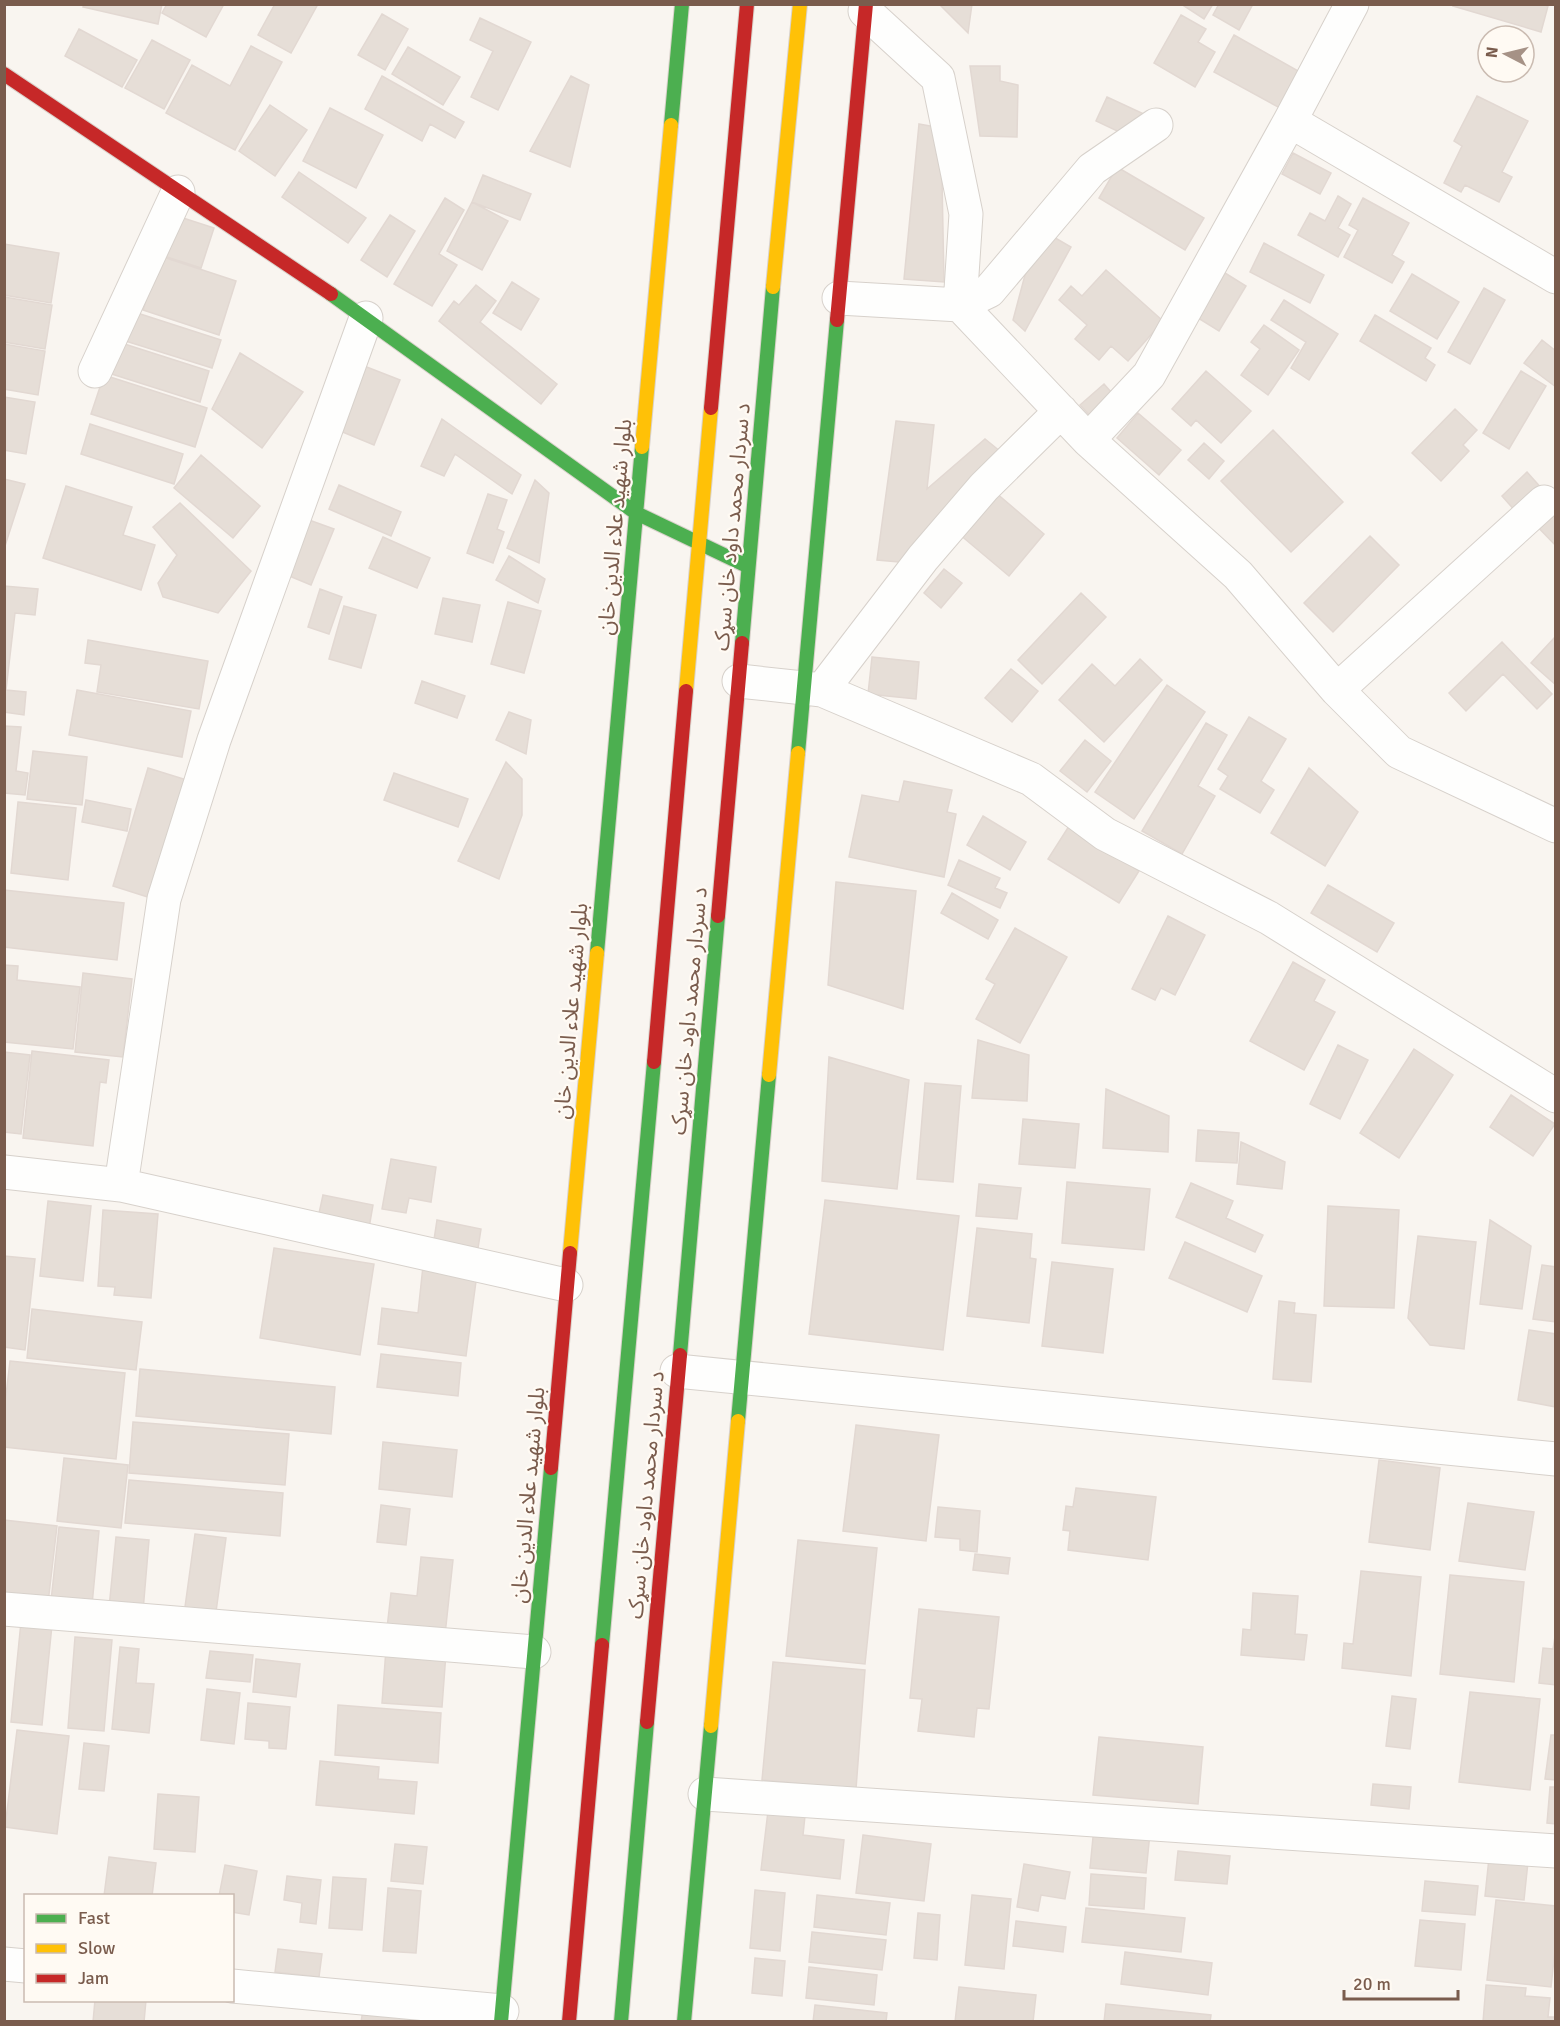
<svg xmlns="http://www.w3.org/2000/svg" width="1560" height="2026" font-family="Signika,'Noto Sans Arabic',sans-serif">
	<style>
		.building { fill: #e6ded7; stroke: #e2d8d2; stroke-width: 1.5 }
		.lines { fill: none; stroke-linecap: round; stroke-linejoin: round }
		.street-casing { stroke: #d7d1cb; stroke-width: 35 }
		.fast-casing { stroke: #d9d2cb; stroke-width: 16 }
		.slow-casing { stroke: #d9d2cb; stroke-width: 16 }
		.jam-casing { stroke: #d9d2cb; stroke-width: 16 }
		.street { stroke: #fefefd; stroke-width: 33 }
		.fast { stroke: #4caf50; stroke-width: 14 }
		.slow { stroke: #ffc107; stroke-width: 14 }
		.jam { stroke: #c62828; stroke-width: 14 }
		.labels { text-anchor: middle; stroke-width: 4.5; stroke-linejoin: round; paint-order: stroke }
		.street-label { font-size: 22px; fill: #7a5c4d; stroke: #fffaf3 }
	</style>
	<rect width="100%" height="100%" fill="#f9f5f0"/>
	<path class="building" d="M84,4H162L158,24L83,7Z
		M167,4H224L206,37L162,13Z
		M275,4H318L291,53L258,35Z
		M939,4H972L968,33Z
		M1181,4H1213L1204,19Z
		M1219,4H1253L1239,30L1213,15Z
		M1454,4H1541L1548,6L1541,32L1453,6Z
		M382,14L408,29L385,70L358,55Z
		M1181,15L1206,29L1198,42L1215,52L1195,87L1154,63Z
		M480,18L531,42L498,110L471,97L493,51L470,40Z
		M79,29L137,60L122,87L65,56Z
		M1234,35L1300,72L1280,108L1214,72Z
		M152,40L190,60L164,109L125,88Z
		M251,46L282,62L235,150L166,113L192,65L230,86Z
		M408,47L460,77L443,105L392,74Z
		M970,66H1000V81L1018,85L1017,137L980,136Z
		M382,76L464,122L455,138L430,124L422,141L365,109Z
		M571,76L589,85L570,167L530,151Z
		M1477,96L1528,121L1502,172L1512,177L1499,202L1465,185L1461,192L1444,183L1462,146L1454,141Z
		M1107,97L1144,114L1132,138L1096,121Z
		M270,105L307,130L275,176L239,151Z
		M330,108L383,135L356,188L303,161Z
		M919,124L941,128L944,282L904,279Z
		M1293,153L1331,173L1320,194L1282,174Z
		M1117,167L1204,218L1185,250L1099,198Z
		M299,172L366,218L348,243L282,197Z
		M483,175L531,194L520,220L472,202Z
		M1338,196L1351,204L1338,228L1350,235L1338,257L1298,235L1310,213L1325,221Z
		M445,198L464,210L439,254L457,265L432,306L394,284Z
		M1363,198L1409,223L1392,255L1404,262L1392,283L1344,257L1358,230L1349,225Z
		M472,202L508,221L482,270L447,251Z
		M390,215L415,231L387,277L361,260Z
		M177,216L214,228L201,268L164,256Z
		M1045,232L1071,247L1025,331L1013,320L1025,275Z
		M1264,243L1324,275L1310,303L1250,272Z
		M4,244L59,253L51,303L4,295Z
		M160,256L236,281L219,335L143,310Z
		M1106,270L1163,321L1128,361L1111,346L1099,360L1075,339L1087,325L1059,300L1071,286L1082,296Z
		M1225,273L1246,286L1219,331L1198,318Z
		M1412,274L1459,302L1437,339L1390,311Z
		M512,282L539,299L521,330L493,313Z
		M476,285L496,301L480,322L557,384L541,404L439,321L454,301L459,305Z
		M1484,288L1505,300L1470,364L1448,352Z
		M4,297L52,305L45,349L4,342Z
		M1284,300L1338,334L1309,380L1291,368L1306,342L1271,320Z
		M128,310L221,340L212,368L119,339Z
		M1375,315L1431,348L1425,358L1435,365L1426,381L1360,341Z
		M1264,325L1299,350L1268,395L1241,375L1260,349L1251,342Z
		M112,340L209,371L200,402L102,371Z
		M1542,340L1556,351V387L1524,363Z
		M4,344L45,351L38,395L4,389Z
		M240,353L303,392L262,448L212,409Z
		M359,364L400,380L374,445L333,428Z
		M1206,371L1251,411L1221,443L1196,420L1191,426L1172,409Z
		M1521,371L1546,386L1509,449L1483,433Z
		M104,375L207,408L195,447L91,414Z
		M1104,384L1118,400L1095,421L1080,405Z
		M4,397L35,402L26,454L4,450Z
		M1455,409L1477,430L1463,445L1469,451L1441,481L1412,453Z
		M1138,413L1181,450L1159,475L1117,438Z
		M442,419L521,475L512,494L455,454L444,476L421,466Z
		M896,421L934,425L927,489L985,439L1001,452L899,562L877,560Z
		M90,424L183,454L174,484L81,454Z
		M1273,430L1343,502L1291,552L1221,481Z
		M1204,443L1224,461L1209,479L1188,460Z
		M201,455L260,506L233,538L174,488Z
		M1527,472L1543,490L1517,513L1502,496Z
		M4,479L25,484L4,549Z
		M535,480L549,493L539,563L507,548Z
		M339,485L401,512L391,536L329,509Z
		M66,486L132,507L123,535L155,545L141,590L43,558Z
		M995,492L1044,534L1009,576L959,534Z
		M488,494L507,500L497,529L504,532L493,563L467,553Z
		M1556,497V546L1531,520Z
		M180,503L251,571L218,613L163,597L158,583L177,555L153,527Z
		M309,520L334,529L311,585L287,575Z
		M1370,536L1399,565L1333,632L1304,603Z
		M383,537L430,558L417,588L369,568Z
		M509,556L545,579L538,603L496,580Z
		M944,569L962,583L941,608L924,593Z
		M4,586L38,589L35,615L15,613L6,690L26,692L24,715L4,712Z
		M320,589L342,597L329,634L308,627Z
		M1081,593L1106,617L1042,684L1018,660Z
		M443,598L480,605L472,642L435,634Z
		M508,602L541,611L524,673L491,664Z
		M344,606L376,615L361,668L329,659Z
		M1556,636V685L1531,663Z
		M88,640L208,661L199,709L97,692L101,665L85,663Z
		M1502,642L1552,694L1537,709L1503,674L1466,711L1449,693Z
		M872,657L919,662L916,699L868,694Z
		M1140,659L1162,680L1104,742L1059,700L1092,664L1115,686Z
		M1011,669L1038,691L1012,722L985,698Z
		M422,681L465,696L457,718L415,703Z
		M1167,685L1205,712L1134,819L1095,792Z
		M77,690L191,711L182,757L69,735Z
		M509,712L531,720L526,754L496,740Z
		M1249,717L1286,739L1261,781L1274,790L1260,813L1220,789L1228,776L1218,769Z
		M1206,723L1227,735L1198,786L1215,796L1182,854L1142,831Z
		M4,726L21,727L16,771L28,773L25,795L4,793Z
		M1085,740L1111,761L1087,792L1060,771Z
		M33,751L87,757L82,805L27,799Z
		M506,762L522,779V815L499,879L458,861Z
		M148,768L190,781L154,899L113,886Z
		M1309,768L1358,812L1325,866L1271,833Z
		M394,773L468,799L458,827L384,800Z
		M904,781L952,790L947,812L956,814L944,877L849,857L862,795L899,802Z
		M86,800L131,809L127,831L82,822Z
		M18,802L76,808L68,880L11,873Z
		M983,816L1026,842L1010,870L967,845Z
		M1069,826L1139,871L1119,903L1048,859Z
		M959,860L1000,878L995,888L1007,893L1000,908L948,885Z
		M836,882L916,891L903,1009L828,985Z
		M1328,885L1394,923L1377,952L1311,913Z
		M4,890L124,903L117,960L4,947Z
		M952,893L998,920L988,939L941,913Z
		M1168,916L1205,935L1175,995L1161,988L1155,1000L1132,989Z
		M1015,928L1067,957L1020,1043L976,1019L995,984L986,979Z
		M1293,962L1325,980L1314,1001L1335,1012L1304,1070L1250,1041Z
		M4,965L18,966L17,980L80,987L73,1049L4,1042Z
		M83,973L132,979L123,1057L75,1052Z
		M978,1040L1029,1055L1027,1101L972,1098Z
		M1338,1045L1368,1060L1340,1119L1310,1104Z
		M1414,1049L1453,1075L1399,1158L1360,1133Z
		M32,1051L109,1060L106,1083L100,1082L93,1146L23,1138Z
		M4,1052L30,1055L21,1134L4,1132Z
		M829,1057L909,1080L897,1189L822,1181Z
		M925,1083L961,1086L953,1182L917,1179Z
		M1106,1089L1169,1116L1168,1152L1103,1148Z
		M1511,1095L1555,1124L1533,1156L1490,1127Z
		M1023,1119L1079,1124L1075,1168L1019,1164Z
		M1198,1130L1239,1133L1237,1163L1196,1161Z
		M1241,1142L1285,1162L1282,1189L1237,1184Z
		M391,1159L436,1167L431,1202L409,1198L406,1213L382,1209Z
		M1067,1182L1150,1189L1144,1250L1062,1243Z
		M1191,1183L1233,1201L1226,1218L1263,1235L1255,1252L1176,1217Z
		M979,1184L1021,1188L1017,1219L976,1216Z
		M323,1195L373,1205L369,1228L318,1218Z
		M825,1200L959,1216L943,1350L809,1334Z
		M48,1201L91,1206L83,1281L40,1276Z
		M1328,1206L1399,1210L1394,1308L1324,1306Z
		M103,1210L158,1214L151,1298L114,1295L115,1287L98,1286Z
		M437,1220L481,1229L478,1248L434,1240Z
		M1490,1220L1531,1246L1522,1309L1480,1304Z
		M977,1228L1032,1234L1030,1258L1036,1259L1029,1323L967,1316Z
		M1418,1236L1476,1242L1464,1349L1430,1345L1408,1318Z
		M1185,1242L1262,1276L1247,1312L1169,1278Z
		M274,1248L374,1264L360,1355L260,1338Z
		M4,1256L35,1259L25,1350L4,1347Z
		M1052,1262L1113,1269L1103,1353L1042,1346Z
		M1542,1265L1556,1267V1322L1533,1319Z
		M423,1266L477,1274L466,1356L378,1344L382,1308L418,1313Z
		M1279,1301L1295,1303L1294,1313L1316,1315L1311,1382L1273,1379Z
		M32,1309L142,1322L136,1370L27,1358Z
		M1529,1330L1556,1334V1407L1518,1400Z
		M381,1354L461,1363L458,1396L377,1387Z
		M10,1361L125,1373L116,1459L4,1447V1412Z
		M140,1369L335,1387L331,1434L136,1416Z
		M133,1422L289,1434L285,1485L129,1473Z
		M856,1425L939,1435L926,1541L843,1531Z
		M383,1442L457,1450L452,1497L379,1489Z
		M64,1458L128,1465L121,1528L57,1521Z
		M1379,1460L1440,1468L1430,1550L1369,1542Z
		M129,1480L283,1493L280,1536L125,1523Z
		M1076,1488L1156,1497L1148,1560L1068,1550L1070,1531L1063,1530L1066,1506L1073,1507Z
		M1468,1503L1534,1512L1525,1570L1459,1561Z
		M381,1505L410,1509L406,1545L377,1542Z
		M938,1507L980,1511L977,1552L960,1550V1539L935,1537Z
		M4,1520L57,1526L48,1603L4,1598Z
		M59,1527L99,1531L92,1605L51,1601Z
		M195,1534L226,1538L216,1612L185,1607Z
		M116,1537L149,1540L143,1611L109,1608Z
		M798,1540L877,1548L865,1664L786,1656Z
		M975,1554L1010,1558L1008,1574L973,1570Z
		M421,1557L453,1560L445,1635L387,1628L391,1593L417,1596Z
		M1361,1571L1421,1577L1411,1676L1342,1668L1344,1643L1353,1644Z
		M1450,1575L1524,1582L1514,1682L1440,1674Z
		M1253,1593L1298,1596L1295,1634L1307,1635L1304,1660L1241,1655L1243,1629L1251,1630Z
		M919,1609L999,1617L989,1709L977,1708L974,1737L918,1731L922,1699L910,1698Z
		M21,1622L52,1625L42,1725L11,1722Z
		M1556,1630V1685L1539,1683L1543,1648L1553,1649Z
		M75,1637L112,1640L104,1731L68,1728Z
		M120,1647L139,1649L136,1683L154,1684L149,1733L112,1729Z
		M386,1649L446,1653L442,1707L382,1703Z
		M210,1651L253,1655L250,1682L206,1678Z
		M256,1659L300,1664L296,1697L253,1692Z
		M773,1662L865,1670L856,1789L762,1780Z
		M207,1689L240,1693L234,1744L201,1740Z
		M1470,1692L1540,1699L1530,1790L1459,1782Z
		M1392,1696L1416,1699L1410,1749L1386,1746Z
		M248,1703L290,1707L286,1749L269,1748V1741L245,1739Z
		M338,1705L441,1713L438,1763L335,1755Z
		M17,1730L69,1736L57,1834L5,1827Z
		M1551,1735H1556V1780L1545,1779Z
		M1099,1737L1203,1747L1198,1804L1093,1795Z
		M84,1743L109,1746L104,1791L79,1789Z
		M320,1761L379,1767L378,1779L417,1782L414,1814L316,1805Z
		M1373,1784L1411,1787L1409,1809L1371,1805Z
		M1550,1787H1556V1824L1547,1823Z
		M158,1794L199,1797L195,1852L154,1849Z
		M768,1811L805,1816L803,1835L844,1840L840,1879L761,1870Z
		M1094,1827L1150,1833L1146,1873L1090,1868Z
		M863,1835L931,1844L924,1901L856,1893Z
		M395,1844L427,1847L423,1884L391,1881Z
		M1178,1851L1230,1856L1227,1884L1175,1880Z
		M109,1857L156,1863L152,1896H104Z
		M1489,1858L1528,1862L1524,1900L1485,1896Z
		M1024,1864L1070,1872L1065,1899L1041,1895L1038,1911L1017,1907Z
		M225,1865L257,1871L249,1915L232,1912V1896H219Z
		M1091,1874L1146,1878L1144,1909L1089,1905Z
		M287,1876L321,1880L316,1924L300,1922L302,1903L284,1900Z
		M333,1877L366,1879L362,1930L329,1928Z
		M1425,1881L1478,1886L1475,1915L1422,1911Z
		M388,1888L421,1891L416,1953L383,1951Z
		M755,1890L785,1893L780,1951L750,1948Z
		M817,1895L890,1903L886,1935L814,1927Z
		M972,1895L1011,1899L1004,1969L965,1965Z
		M1496,1900L1556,1906V1941L1551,1987L1487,1980Z
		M1086,1908L1185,1918L1181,1952L1082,1942Z
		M918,1913L940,1915L937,1960L914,1958Z
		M1420,1920L1465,1924L1461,1970L1415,1966Z
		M1016,1921L1066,1927L1063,1952L1013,1946Z
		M812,1932L886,1940L882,1970L809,1962Z
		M278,1949L322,1954L319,1977L275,1972Z
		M1125,1952L1212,1963L1208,1995L1121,1984Z
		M755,1958L785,1961L782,1996L752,1993Z
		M809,1967L877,1975L874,2005L806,1998Z
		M1486,1985L1526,1988L1525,1996L1550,1998L1548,2017H1556V2022H1483Z
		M959,1987L1036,1995L1033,2022H955Z
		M95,2000H146L144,2022H93Z
		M364,2004L413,2012L411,2022H361Z
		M1106,2004L1211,2015L1210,2022H1104Z
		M815,2005L887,2013L886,2022H813Z"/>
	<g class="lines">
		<defs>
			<path id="street" d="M865,11L938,78L966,214L960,305L1088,440L1238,575L1337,690L1399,752L1556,826
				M1290,121L1556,277
				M839,298L960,305L989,291L1092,169L1156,125
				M95,371L178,192
				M1088,440L1149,375L1290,121L1352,4
				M739,681L822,690L923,558L984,487L1061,411
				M822,690L1031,779L1105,834L1269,918L1556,1096
				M1337,690L1544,502
				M4,1172L121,1185L566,1285
				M121,1185L164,899L214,740L366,318
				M677,1371L1556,1459
				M4,1609L534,1652
				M705,1794L1556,1851
				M4,1964L26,1966
				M232,1986L502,2011"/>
			<path id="fast" d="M671,125L682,4
				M331,294L636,513L747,566
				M742,643L773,287
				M798,753L837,320
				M597,953L642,447
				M680,1355L718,916
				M738,1421L769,1075
				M602,1645L654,1062
				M501,2022L551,1468
				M621,2022L647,1722
				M684,2022L711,1726"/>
			<path id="slow" d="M773,287L800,4
				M642,447L671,125
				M686,691L711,408
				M769,1075L798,753
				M570,1253L597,953
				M711,1726L738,1421"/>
			<path id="jam" d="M4,74L331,294
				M837,320L866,4
				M711,408L747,4
				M718,916L742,643
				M654,1062L686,691
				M551,1468L570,1253
				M647,1722L680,1355
				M569,2022L602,1645"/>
		</defs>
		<use href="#street" class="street-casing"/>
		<use href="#fast" class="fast-casing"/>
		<use href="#slow" class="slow-casing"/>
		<use href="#jam" class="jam-casing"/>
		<use href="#street" class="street"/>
		<use href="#fast" class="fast"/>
		<use href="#slow" class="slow"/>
		<use href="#jam" class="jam"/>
	</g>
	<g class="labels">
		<g class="street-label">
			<text transform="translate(614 527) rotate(-85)" y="8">بلوار شهید علاء الدین خان</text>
			<text transform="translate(731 527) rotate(-85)" y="8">د سردار محمد داود خان سړک</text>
			<text transform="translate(570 1011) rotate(-85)" y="8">بلوار شهید علاء الدین خان</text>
			<text transform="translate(688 1011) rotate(-85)" y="8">د سردار محمد داود خان سړک</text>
			<text transform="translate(527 1495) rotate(-85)" y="8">بلوار شهید علاء الدین خان</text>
			<text transform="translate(645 1495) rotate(-85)" y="8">د سردار محمد داود خان سړک</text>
		</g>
	</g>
	<rect width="1560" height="2026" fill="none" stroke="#7a5c4d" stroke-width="12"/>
	<rect x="24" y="1894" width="210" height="108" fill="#fffaf3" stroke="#cabbb1" stroke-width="1.5"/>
	<rect x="36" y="1914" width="30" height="9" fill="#4caf50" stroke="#cabbb1" stroke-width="1.5"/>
	<text x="78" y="1924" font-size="18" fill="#7a5c4d">Fast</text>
	<rect x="36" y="1944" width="30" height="9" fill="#ffc107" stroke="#cabbb1" stroke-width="1.5"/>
	<text x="78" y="1954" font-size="18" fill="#7a5c4d">Slow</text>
	<rect x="36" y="1974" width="30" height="9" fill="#c62828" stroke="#cabbb1" stroke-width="1.5"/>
	<text x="78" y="1984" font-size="18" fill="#7a5c4d">Jam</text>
	<g transform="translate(1506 54) rotate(277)"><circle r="28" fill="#fffaf3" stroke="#cabbb1" stroke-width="1.5"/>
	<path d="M0-4.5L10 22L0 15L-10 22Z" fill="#a69286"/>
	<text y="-9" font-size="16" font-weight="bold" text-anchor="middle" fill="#7a5c4d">N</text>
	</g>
	<path d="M1344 1990v9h114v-9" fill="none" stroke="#7a5c4d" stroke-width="3"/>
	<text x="1353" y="1990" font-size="18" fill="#7a5c4d" stroke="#fffaf3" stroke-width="4.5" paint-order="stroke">20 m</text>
</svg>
